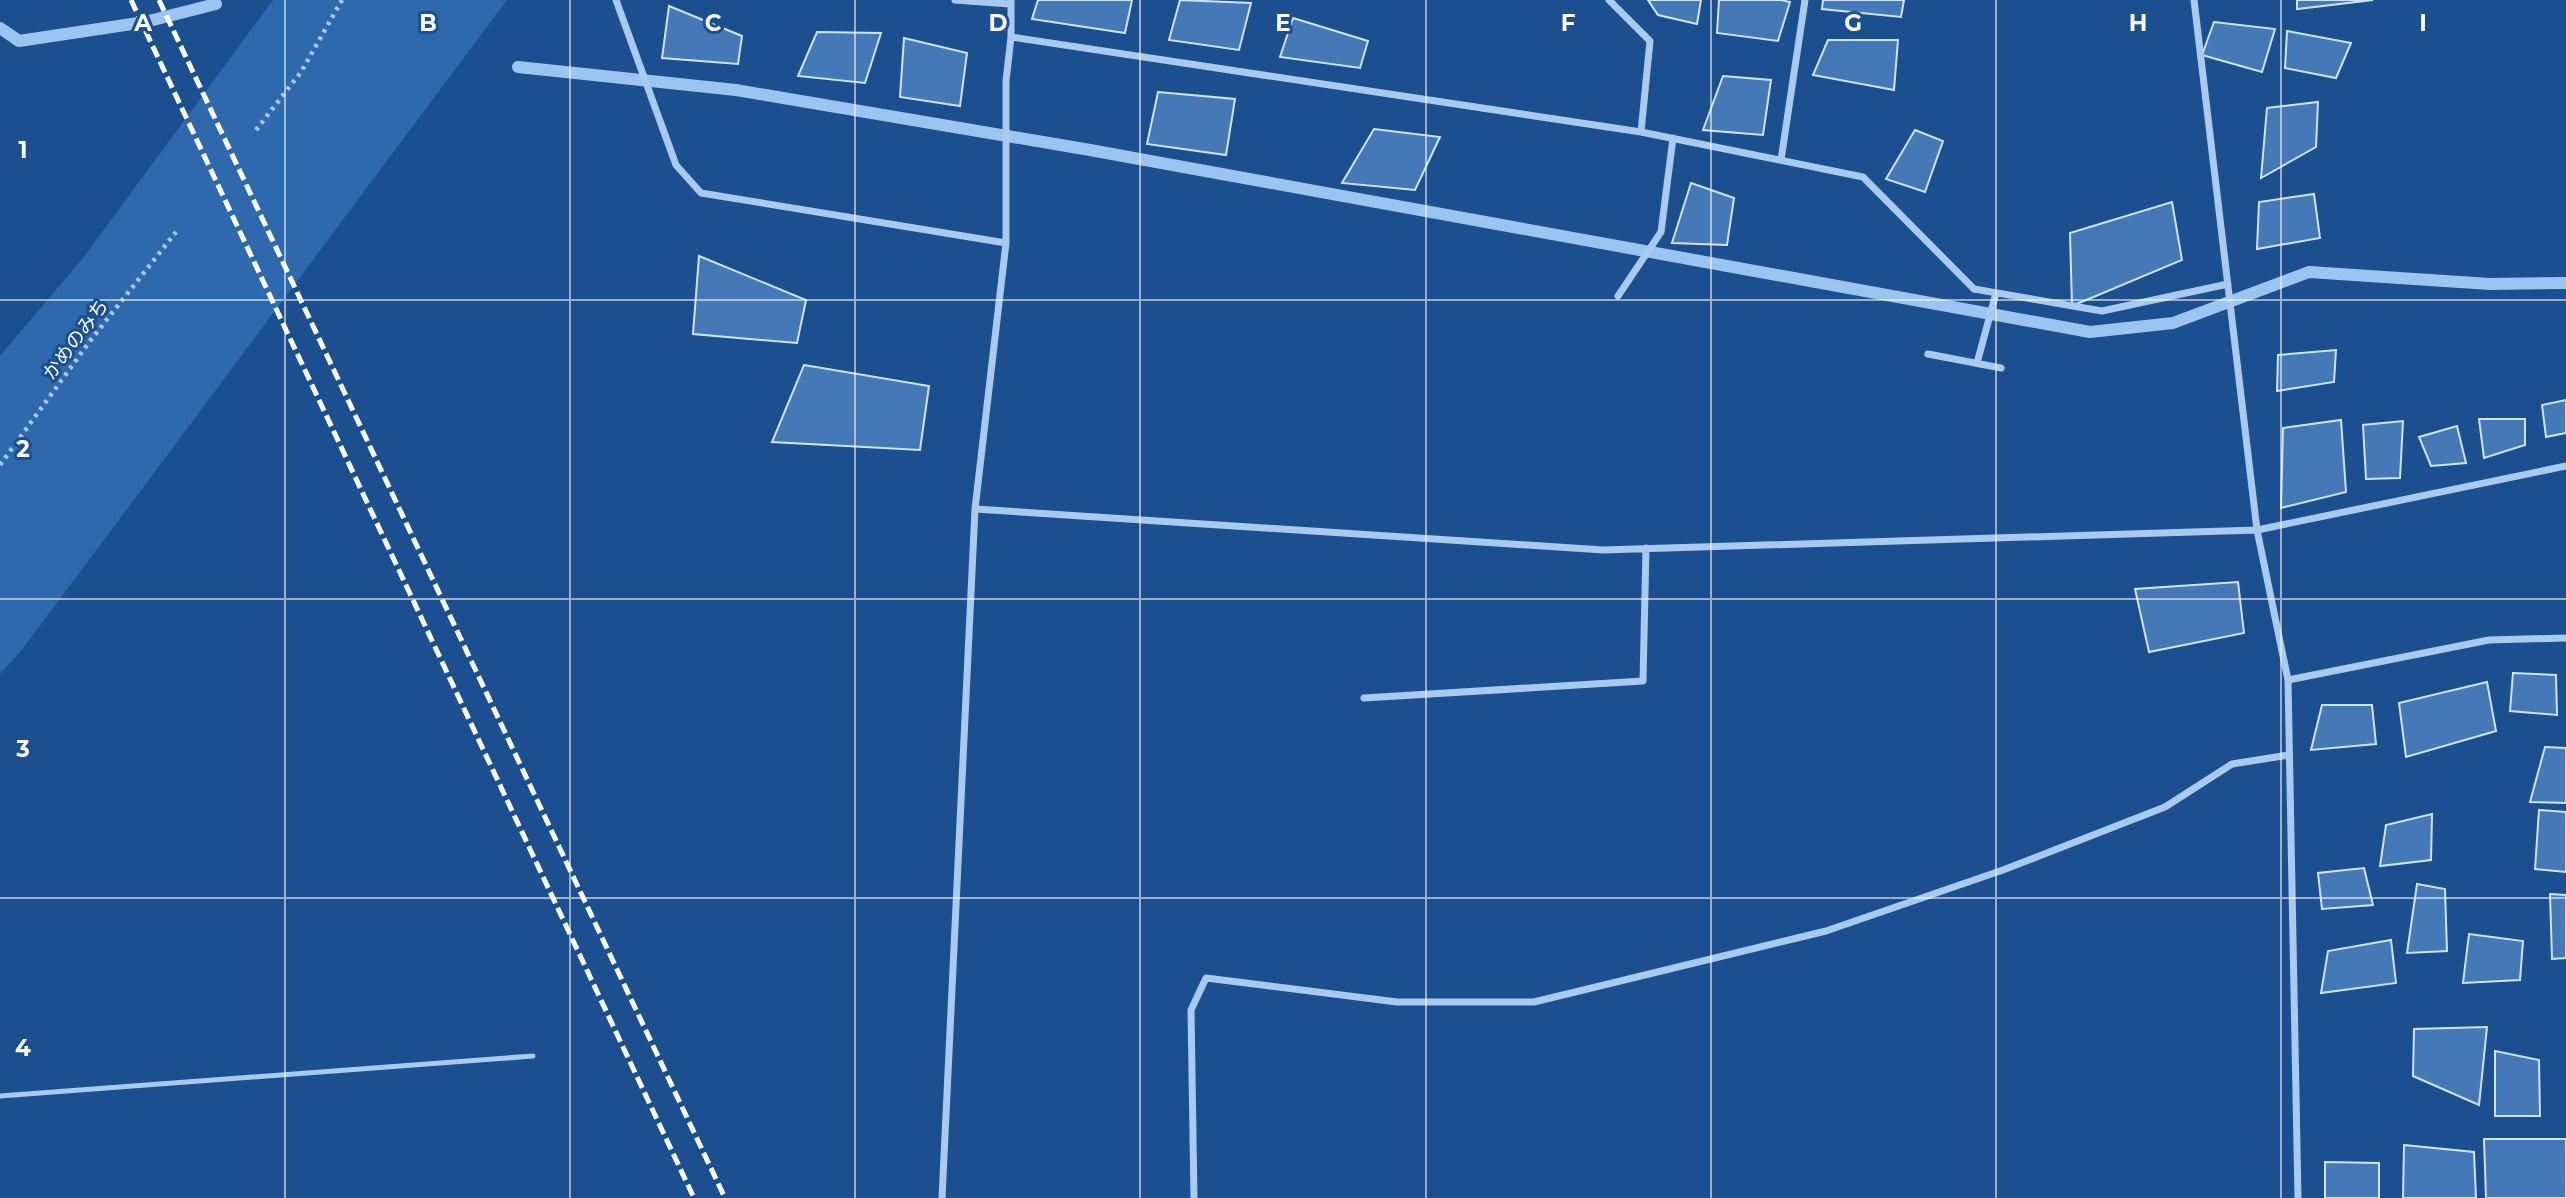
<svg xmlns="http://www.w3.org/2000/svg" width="2566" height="1198" font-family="Montserrat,'Noto Sans JP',sans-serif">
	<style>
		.green { fill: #2e69ad }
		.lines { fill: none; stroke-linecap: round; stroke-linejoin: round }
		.stream { stroke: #9cc4f0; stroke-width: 12 }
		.building { fill: #4478b7; stroke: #cfe3fa; stroke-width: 2 }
		.path { stroke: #a9c9ee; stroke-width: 4.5; stroke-dasharray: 3.5 5; stroke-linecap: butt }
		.lane { stroke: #a9c9ee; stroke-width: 5 }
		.street { stroke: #a9c9ee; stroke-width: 7 }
		.rail { stroke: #fff; stroke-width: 5; stroke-dasharray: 12 5; stroke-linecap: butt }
		.grid { fill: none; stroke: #fff; stroke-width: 2; stroke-opacity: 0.55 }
		.labels { text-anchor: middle; stroke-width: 6; stroke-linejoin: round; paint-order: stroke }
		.street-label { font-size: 19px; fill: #fff; stroke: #1b4f8f }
		.grid-label { font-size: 23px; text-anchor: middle; font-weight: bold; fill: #fff; stroke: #1b4f8f; stroke-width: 6; stroke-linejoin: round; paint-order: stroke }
	</style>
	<rect width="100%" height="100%" fill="#1b4f8f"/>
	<path class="green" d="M273,0H507L21,651L0,674V356L83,258Z"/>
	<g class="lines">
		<path class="stream" d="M0,28L19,41L145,22L216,4
			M518,67L736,90L1090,150L2090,332L2173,323L2309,272L2490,284L2566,283"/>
	</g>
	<path class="building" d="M1038,0H1132L1125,33L1032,19Z
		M1180,0L1251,3L1239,50L1169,40Z
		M1648,0H1701L1697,24L1658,15Z
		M1719,0H1781L1790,2L1778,41L1717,33Z
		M1823,0H1904L1901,17L1822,9Z
		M2297,0H2373L2297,9Z
		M669,6L742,36L738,64L662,58Z
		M1293,18L1368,41L1360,68L1280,57Z
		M2214,22L2275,29L2262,72L2202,55Z
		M2287,31L2351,43L2336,78L2285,68Z
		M817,32L881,33L865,83L798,76Z
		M904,38L967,53L960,106L900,97Z
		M1828,40H1898L1894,90L1813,75Z
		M1723,76L1771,80L1763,135L1703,130Z
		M1158,92L1235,99L1226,155L1147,144Z
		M2318,102L2316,147L2261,178L2267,108Z
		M1374,129L1440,137L1415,190L1342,183Z
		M1915,130L1943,141L1925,192L1886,179Z
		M1691,183L1734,198L1727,245L1672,243Z
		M2314,194L2320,238L2257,249L2259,202Z
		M2172,202L2182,260L2072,306L2070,233Z
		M699,256L806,300L797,343L693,334Z
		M2336,350L2334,382L2277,391L2278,355Z
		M804,365L929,386L920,450L772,442Z
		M2566,400V433L2546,437L2542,405Z
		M2479,419H2525V445L2484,458Z
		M2341,420L2346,492L2281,508L2283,428Z
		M2403,421L2400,478L2366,479L2363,425Z
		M2457,426L2466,463L2431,466L2419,437Z
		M2238,582L2244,633L2149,652L2135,589Z
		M2513,673L2556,675L2557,715L2510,711Z
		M2487,682L2496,731L2406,757L2399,703Z
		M2322,705H2372L2376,744L2311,750Z
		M2545,747L2566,748V803L2530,802Z
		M2539,810L2566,812V872L2535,869Z
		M2432,814L2431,860L2380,866L2386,825Z
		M2364,868L2373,905L2322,909L2318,873Z
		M2417,884L2445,889L2447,951L2407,953Z
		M2550,894L2566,895V958L2552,959Z
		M2469,934L2523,941L2520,980L2463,983Z
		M2391,940L2396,983L2321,993L2328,951Z
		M2487,1027L2479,1105L2413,1076L2414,1029Z
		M2495,1051L2539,1060L2540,1116H2495Z
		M2484,1139H2566V1198H2486Z
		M2404,1145L2474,1152L2476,1198H2403Z
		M2325,1162L2379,1163V1198H2325Z"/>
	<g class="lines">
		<path class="path" d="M256,130L301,72L342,0
			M0,465L90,341L176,232"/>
		<path class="lane" d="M0,1096L533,1056"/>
		<path class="street" d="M616,0L676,165L701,193L1006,243
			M955,0L1010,4
			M1609,0L1650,41L1641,132
			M2194,0L2257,530L2288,680L2298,1198
			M1011,37L1641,132L1863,177L1974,289L2102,311L2228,284
			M1781,160L1805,0
			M1618,296L1661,232L1673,138
			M1928,354L2001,368
			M1977,363L1996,293
			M975,509L1603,550L2257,530L2566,466
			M2288,680L2489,640L2566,638
			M1364,698L1643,681L1646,548
			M942,1198L975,509L1006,243V81L1011,37V0
			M1194,1198L1191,1010L1206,978L1397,1002H1534L1826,931L2003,870L2165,807L2232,764L2289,755"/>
		<path class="rail" d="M131,0L694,1198
			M159,0L725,1198"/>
	</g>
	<path class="grid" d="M285,0V1198M570,0V1198M855,0V1198M1140,0V1198M1426,0V1198M1711,0V1198M1996,0V1198M2281,0V1198M0,300H2566M0,599H2566M0,898H2566"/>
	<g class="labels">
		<g class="street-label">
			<text transform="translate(75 339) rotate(-53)" y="7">かめのみち</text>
		</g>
	</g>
	<g class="grid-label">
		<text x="143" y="31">A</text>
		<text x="428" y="31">B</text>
		<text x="713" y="31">C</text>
		<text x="998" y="31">D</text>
		<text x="1283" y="31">E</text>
		<text x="1568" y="31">F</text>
		<text x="1853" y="31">G</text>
		<text x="2138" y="31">H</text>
		<text x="2423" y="31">I</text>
		<text x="23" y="158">1</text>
		<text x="23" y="457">2</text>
		<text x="23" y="757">3</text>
		<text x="23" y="1056">4</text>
	</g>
</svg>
